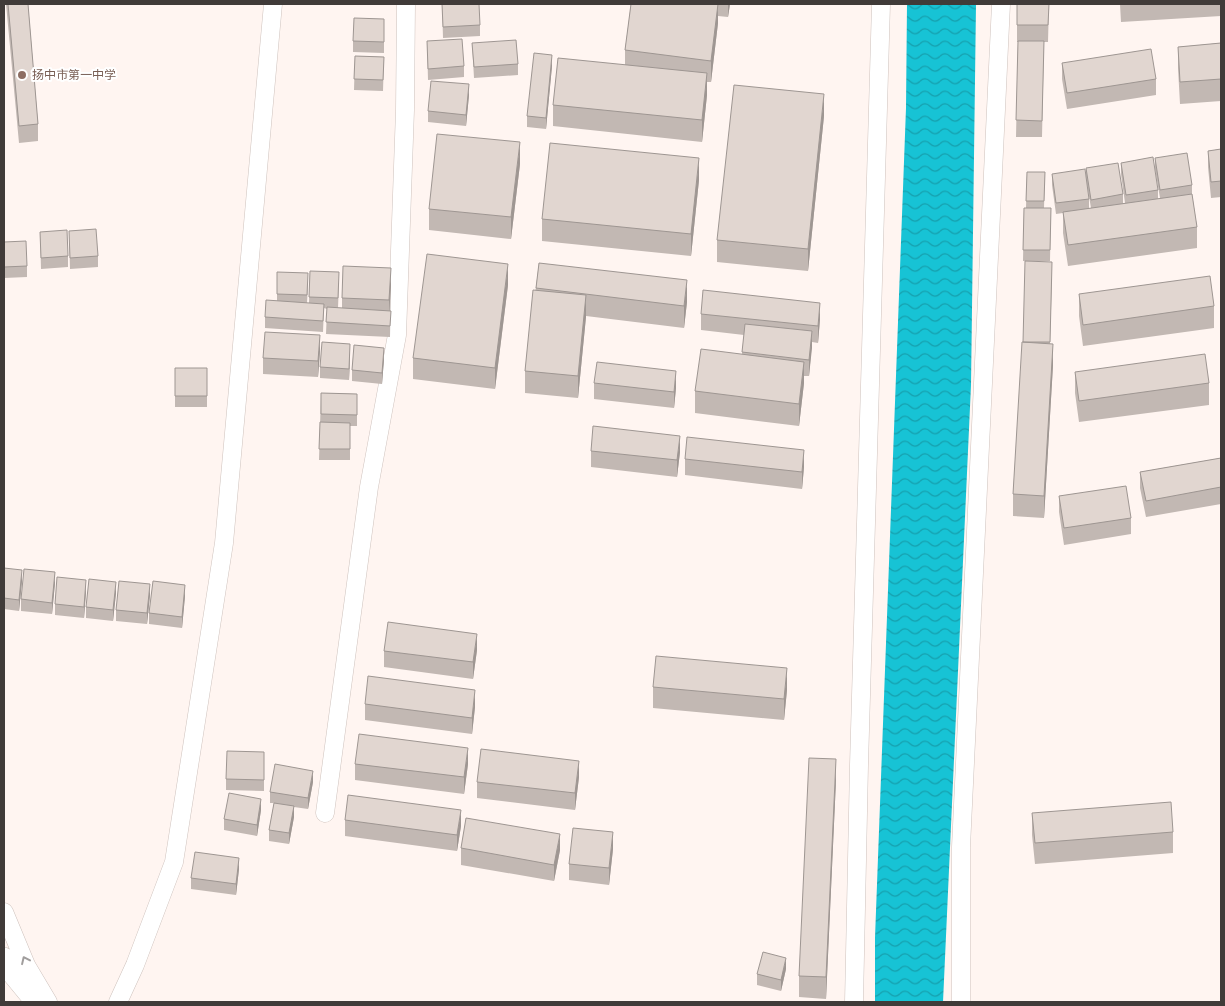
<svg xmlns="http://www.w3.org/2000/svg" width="1225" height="1006" font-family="'Archivo Narrow','Noto Sans SC',sans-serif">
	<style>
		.water { fill: url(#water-waves) }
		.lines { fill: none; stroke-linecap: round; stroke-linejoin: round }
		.minor-casing { stroke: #cec2bd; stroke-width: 19 }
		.major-casing { stroke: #cec2bd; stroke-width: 22 }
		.minor { stroke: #fff; stroke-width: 18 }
		.major { stroke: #fff; stroke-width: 21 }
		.wall { fill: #c2b8b3 }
		.shaded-wall { fill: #9e9692 }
		.building { fill: #e1d6d0; stroke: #9e9692 }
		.oneway { stroke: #a09d9c }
		.education-dot { fill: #8d6e63; stroke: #fff; stroke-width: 2 }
		.labels { text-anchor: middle; stroke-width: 4; stroke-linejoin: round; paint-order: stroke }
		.education-label { font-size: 12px; fill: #785e54; stroke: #fff; text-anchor: start }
	</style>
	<defs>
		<pattern id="water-waves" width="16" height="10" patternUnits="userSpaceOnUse" patternTransform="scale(1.25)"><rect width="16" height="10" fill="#17c3d5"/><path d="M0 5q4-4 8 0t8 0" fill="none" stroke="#16a0ae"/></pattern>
	</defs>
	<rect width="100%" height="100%" fill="#fff5f1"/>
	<path class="water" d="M907,4H976L971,385L943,1002H875V938L906,108Z"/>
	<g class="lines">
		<defs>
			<path id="minor" d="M325,813L369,487L397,335L405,110L406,4
				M4,912L26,965L48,1002
				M118,1002L135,965L174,862L224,543L273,4
				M854,1002L859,765L881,4
				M961,1002V847L1001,4"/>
			<path id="major" d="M4,958L13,974L36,1002"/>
		</defs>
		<use href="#minor" class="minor-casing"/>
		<use href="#major" class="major-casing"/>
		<use href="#minor" class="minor"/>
		<use href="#major" class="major"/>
	</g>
	<path class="wall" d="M6,4H28L38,124V141L19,143Z
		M442,4L480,25V36L443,38Z
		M631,4H730L728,17L718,16V23L711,82H707V95L702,142L553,126V105L625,65V50Z
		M1017,4H1049L1048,42H1044L1042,137H1016L1018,42H1017Z
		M1120,4H1221V16L1121,22Z
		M384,30V53L353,52V41Z
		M427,41L464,66V77L428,80Z
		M472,43L518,64V75L474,78Z
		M1221,43V101L1180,104L1178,68V47Z
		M355,56L384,57L383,91L354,90Z
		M1062,63L1156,79V95L1067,109L1062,79Z
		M552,66L546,129L527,127V116Z
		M469,95L466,126L428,122V111Z
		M824,116L808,271L717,262V240Z
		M1221,149V197L1211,198L1208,167V151Z
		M1155,158L1192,185V194L1197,227V248L1068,266L1063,233V213L1056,214L1052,185V174L1089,199V208H1091L1086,179V168L1123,194V203H1125L1121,174V163L1158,190V199L1160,198L1155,169Z
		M520,164L511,239L429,230V209Z
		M1027,172H1045L1044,208H1051L1050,261H1023L1024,208H1026Z
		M699,180L691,256L542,241V219Z
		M69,231L98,256V267L70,269Z
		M40,232L68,256V267L41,269Z
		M4,242L27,266V277L4,278Z
		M539,263L687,302L684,328L586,316L578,398L525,393V371Z
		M310,271L339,283L338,308H342V298L391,285L390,337L326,334L327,309L324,308L323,332L265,328V317L277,301V272L308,284L307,303H309Z
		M1052,278L1050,344L1053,365L1044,518L1013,516V494L1023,342Z
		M508,285L495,389L413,379V358Z
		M1079,294L1214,306V328L1083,346L1079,316Z
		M701,314L820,319L818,343L812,342L809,376H804V383L799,426L695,413V391L742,354L744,335L701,330Z
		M320,351L318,377L263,374V358Z
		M350,355L349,380L320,378V367Z
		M384,359L382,384L352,381V370Z
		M175,368H207V407H175Z
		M1075,372L1209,383V405L1079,422L1075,393Z
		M594,383L676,388L674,408L594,399Z
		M321,393L357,394V426H350V460H319Z
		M591,451L680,452L677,477L591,467Z
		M1221,458V504L1146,517L1140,488V472Z
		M685,459L804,467L802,489L685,475Z
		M1059,496L1131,518V534L1064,545L1059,512Z
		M4,568L22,581L19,611L4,609Z
		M55,583L52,614L21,611V599Z
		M86,591L84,618L55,615V604Z
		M116,593L113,621L86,618V607Z
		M150,595L147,624L116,621V610Z
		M185,596L182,628L149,624V613Z
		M477,650L473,679L384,667V651Z
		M653,687L787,690L784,720L653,708Z
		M365,704L475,707L472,734L365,720Z
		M264,752V791L226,790V779Z
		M355,764H468L464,794L355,780Z
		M579,777L575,810L477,798V782Z
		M836,780L826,999L799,997V976Z
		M313,782L308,809L294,807V817L289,844L269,841V830L274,803H270V792Z
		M261,810L257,836L224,830V819Z
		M1032,813L1173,832V853L1035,864L1032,835Z
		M345,820L461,826L457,851L345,836Z
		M461,848L560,850L554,881L461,865Z
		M613,849L609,885L569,880V864Z
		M239,869L236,895L191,889V878Z
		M786,969L781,991L757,985V974Z"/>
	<path class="shaded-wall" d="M718,4V23L711,82V61Z
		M728,4H730L728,17Z
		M552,55V66L546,129V118Z
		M707,73V95L702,142V120Z
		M469,84V95L466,126V115Z
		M824,94V116L808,271V249Z
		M520,142V164L511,239V217Z
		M699,158V180L691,256V234Z
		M508,264V285L495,389V368Z
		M391,268V285L389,316V300Z
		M687,280V302L684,328V306Z
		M586,295V317L578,398V376Z
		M820,303V319L818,343V326Z
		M812,331V348L809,376V360Z
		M320,335V351L318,377V361Z
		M350,344V355L349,380V369Z
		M1053,344V365L1044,518V496Z
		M384,348V359L382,384V373Z
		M804,362V383L799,426V404Z
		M676,371V388L674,408V392Z
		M680,436V452L677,477V460Z
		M804,450V467L802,489V472Z
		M22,570V581L19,611V600Z
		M55,572V583L52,614V603Z
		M86,580V591L84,618V607Z
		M116,582V593L113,621V610Z
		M150,584V595L147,624V613Z
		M185,585V596L182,628V617Z
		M477,634V650L473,679V662Z
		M787,668V690L784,720V699Z
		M475,690V707L472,734V718Z
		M468,748V764L464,794V777Z
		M836,759V780L826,999V977Z
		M579,761V777L575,810V793Z
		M313,771V782L308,809V798Z
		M261,799V810L257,836V825Z
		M294,806V817L289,844V833Z
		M461,810V826L457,851V835Z
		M613,832V849L609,885V868Z
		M560,834V850L554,881V865Z
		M239,858V869L236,895V884Z
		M786,958V969L781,991V980Z"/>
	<path class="building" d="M8,4H28L38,124L19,126Z
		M442,4H479L480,25L443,27Z
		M631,4H718L711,61L625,50Z
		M1017,4H1049L1048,25H1017Z
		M354,18L384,19V42L353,41Z
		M462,39L464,66L428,69L427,41Z
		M516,40L518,64L474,67L472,43Z
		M1018,41H1044L1042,121L1016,120Z
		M1221,43V79L1180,82L1178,47Z
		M1151,49L1156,79L1067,93L1062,63Z
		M534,53L552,55L546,118L527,116Z
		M355,56L384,57L383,80L354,79Z
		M558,58L707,73L702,120L553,105Z
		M431,81L469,84L466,115L428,111Z
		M734,85L824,94L808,249L717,240Z
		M437,134L520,142L511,217L429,209Z
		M550,143L699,158L691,234L542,219Z
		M1221,149V181L1211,182L1208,151Z
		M1187,153L1192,185L1160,190L1155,158Z
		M1153,157L1158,190L1126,195L1121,163Z
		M1118,163L1123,194L1091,200L1086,168Z
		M1085,169L1089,199L1056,203L1052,174Z
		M1027,172H1045L1044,201H1026Z
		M1192,194L1197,227L1068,245L1063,212Z
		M1024,208H1051L1050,250H1023Z
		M96,229L98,256L70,258L69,231Z
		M67,230L68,256L41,258L40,232Z
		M26,241L27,266L4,267V242Z
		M427,254L508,264L495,368L413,358Z
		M1025,261L1052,262L1050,342H1023Z
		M539,263L687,280L684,306L536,288Z
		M343,266L391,268L389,300L342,298Z
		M310,271L339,272L338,298L309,297Z
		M277,272L308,273L307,295L277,294Z
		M1210,276L1214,306L1083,325L1079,294Z
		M533,290L586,295L578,376L525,371Z
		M703,290L820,303L818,326L701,314Z
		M266,300L324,304L323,321L265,317Z
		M327,307L391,311L390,326L326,322Z
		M745,324L812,331L809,360L742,352Z
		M265,332L320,335L318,361L263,358Z
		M322,342L350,344L349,369L320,367Z
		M1022,342L1053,344L1044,496L1013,494Z
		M354,345L384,348L382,373L352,370Z
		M701,349L804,362L799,404L695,391Z
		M1205,354L1209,383L1079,401L1075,372Z
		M597,362L676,371L674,392L594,383Z
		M175,368H207V396H175Z
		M321,393L357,394V415L321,414Z
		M320,422L350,423V449H319Z
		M593,426L680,436L677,460L591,451Z
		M687,437L804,450L802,472L685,459Z
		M1221,458V487L1146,501L1140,472Z
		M1126,486L1131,518L1064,528L1059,496Z
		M4,568L22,570L19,600L4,598Z
		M24,569L55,572L52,603L21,599Z
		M57,577L86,580L84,607L55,604Z
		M89,579L116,582L113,610L86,607Z
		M119,581L150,584L147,613L116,610Z
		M153,581L185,585L182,617L149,613Z
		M388,622L477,634L473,662L384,651Z
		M656,656L787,668L784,699L653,687Z
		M368,676L475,690L472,718L365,704Z
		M359,734L468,748L464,777L355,764Z
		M481,749L579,761L575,793L477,782Z
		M227,751L264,752V780L226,779Z
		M809,758L836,759L826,977L799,976Z
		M275,764L313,771L308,798L270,792Z
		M229,793L261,799L257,825L224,819Z
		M348,795L461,810L457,835L345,820Z
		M1171,802L1173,832L1035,843L1032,813Z
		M274,803L294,806L289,833L269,830Z
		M466,818L560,834L554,865L461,848Z
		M573,828L613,832L609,868L569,864Z
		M195,852L239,858L236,884L191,878Z
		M763,952L786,958L781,980L757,974Z"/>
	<defs><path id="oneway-chevron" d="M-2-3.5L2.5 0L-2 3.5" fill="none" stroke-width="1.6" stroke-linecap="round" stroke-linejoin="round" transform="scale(1.25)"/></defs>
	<use class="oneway" href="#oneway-chevron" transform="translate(25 960) rotate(-115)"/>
	<circle class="education-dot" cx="22" cy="75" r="5"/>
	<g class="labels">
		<g class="education-label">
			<text x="32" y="79">扬中市第一中学</text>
		</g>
	</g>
	<rect width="1225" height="1006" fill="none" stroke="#403b39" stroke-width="10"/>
</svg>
